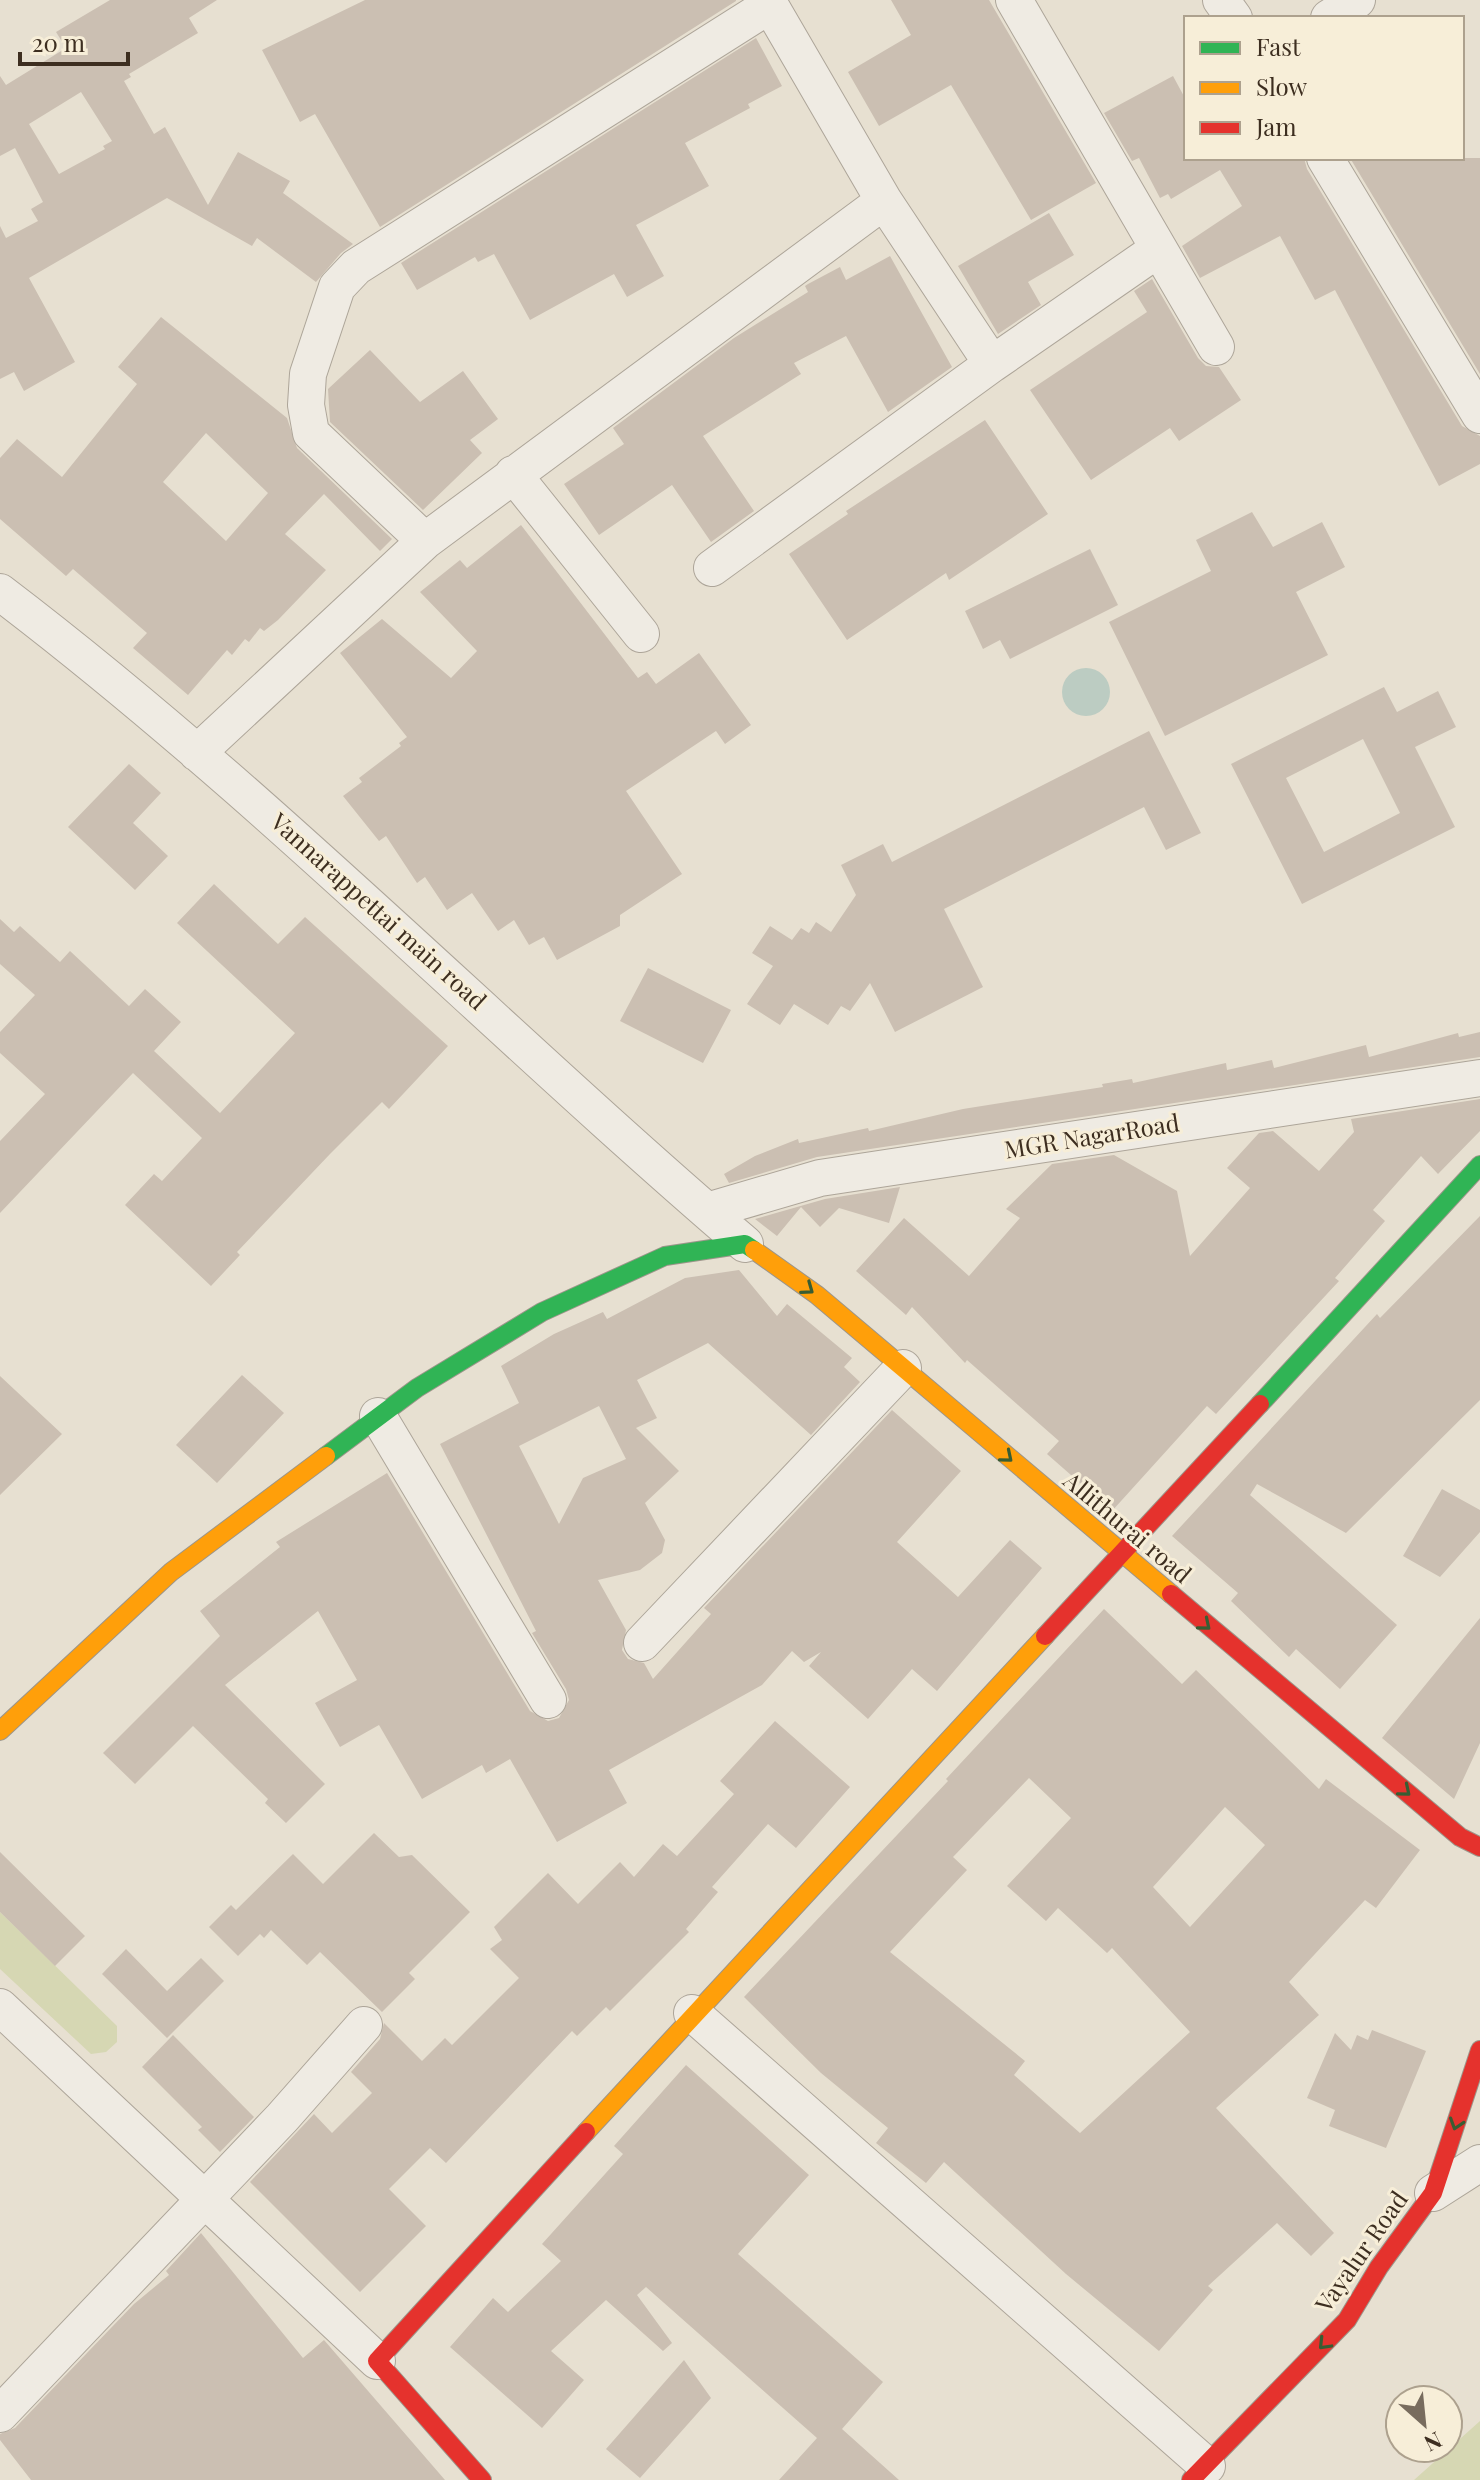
<svg xmlns="http://www.w3.org/2000/svg" width="1480" height="2480" font-family="'Playfair Display',serif">
	<style>
		.green { fill: #d6d7b3 }
		.water { fill: #bcccc2 }
		.building { fill: #cbbfb2; fill-rule: evenodd }
		.lines { fill: none; stroke-linecap: round; stroke-linejoin: round }
		.street-casing { stroke: #ada599; stroke-width: 38 }
		.fast-casing { stroke: #9c958a; stroke-width: 20 }
		.slow-casing { stroke: #9c958a; stroke-width: 20 }
		.jam-casing { stroke: #9c958a; stroke-width: 20 }
		.street { stroke: #efebe3; stroke-width: 36 }
		.fast { stroke: #30b455; stroke-width: 18 }
		.slow { stroke: #ff9f0a; stroke-width: 18 }
		.jam { stroke: #e5322d; stroke-width: 18 }
		.oneway { stroke: #385d33 }
		.labels { text-anchor: middle; stroke-width: 6; stroke-linejoin: round; paint-order: stroke }
		.street-label { font-size: 24px; fill: #3d2e20; stroke: #f7eed8 }
	</style>
	<rect width="100%" height="100%" fill="#e7e0d1"/>
	<path class="green" d="M0,1912L117,2026V2042L106,2052L91,2054L0,1969Z
		M1480,2421V2480H1414Z"/>
	<path class="water" d="M1062 692a24 24 0 1 1 48 0a24 24 0 1 1-48 0Z"/>
	<path class="building" d="M110,0H217L189,18L198,33L129,74L131,77L124,81L154,134L165,127L208,205L238,152L290,181L283,193L353,244L341,253L316,282L257,238L252,246L167,198L29,278L75,362L24,391L14,372L0,379V226L6,238L38,221L31,209L43,202L15,148L0,156V76L6,85L66,48L56,32ZM81,92L112,141L103,146L105,149L59,174L29,124Z
		M365,0H736V1L380,227L315,114L300,122L262,50Z
		M891,0H989L1096,183L1031,220L951,85L879,126L848,72L911,35Z
		M756,38L782,86L748,104L750,108L685,143L709,186L636,225L664,276L627,297L614,274L530,320L494,254L478,262L475,257L417,290L401,263Z
		M1173,76L1186,100V158H1304L1307,169L1462,426L1480,436V464L1439,486L1335,290L1315,300L1280,236L1200,278L1182,246L1242,206L1220,170L1171,199L1168,194L1160,198L1139,158L1132,161L1104,113Z
		M1350,158H1480V374Z
		M1049,213L1074,255L1028,282L1041,305L998,334L958,266Z
		M890,256L952,367L888,412L846,336L794,363L801,374L703,436L754,511L711,542L672,485L599,535L564,484L624,444L613,428L734,338L808,292L805,286L808,284L840,267L846,280Z
		M1152,279L1198,358L1206,366L1219,367L1241,400L1179,441L1170,428L1091,480L1030,390L1147,312L1134,291Z
		M161,317L287,418L297,448L392,539L380,551L324,494L285,534L326,570L278,620L264,631L260,628L249,642L245,639L232,655L227,650L188,695L133,648L147,633L73,569L66,576L0,519V458L17,439L62,477L137,384L118,367ZM206,433L268,493L226,541L163,482Z
		M370,350L420,402L463,371L498,419L470,440L482,453L423,510L330,422L328,389Z
		M985,420L1048,514L949,580L946,573L847,640L789,554L848,514L846,511Z
		M1252,512L1273,547L1322,522L1345,567L1296,592L1328,655L1165,736L1109,622L1211,571L1196,540Z
		M521,525L638,678L647,672L656,684L699,653L751,725L725,744L716,731L626,791L682,874L620,915V926L557,960L544,937L529,945L514,920L498,931L472,893L447,910L425,877L417,883L386,836L379,841L343,796L362,782L359,778L401,746L399,743L407,737L340,653L382,619L451,678L477,651L420,592L460,560L467,568Z
		M1090,549L1118,605L1010,659L1000,640L983,649L965,611Z
		M1384,687L1397,712L1438,691L1456,727L1415,747L1455,827L1302,904L1231,764ZM1363,739L1400,813L1324,852L1286,778Z
		M1149,731L1201,833L1166,850L1144,807L944,909L983,987L895,1032L870,983L850,1011L841,1006L828,1025L794,1004L780,1025L747,1004L773,966L752,953L770,926L792,940L801,928L809,933L816,922L831,932L856,895L841,865L883,844L892,862Z
		M129,764L161,793L133,823L168,856L135,890L68,827Z
		M214,884L278,944L305,917L448,1046L389,1109L382,1102L330,1154L237,1252L240,1255L211,1286L125,1205L154,1174L162,1181L202,1138L133,1073L0,1213V1141L45,1094L0,1053V1032L35,995L0,964V919L14,932L20,926L60,962L70,951L129,1006L145,989L181,1022L154,1051L220,1113L295,1033L177,923Z
		M648,968L731,1010L703,1063L620,1021Z
		M1480,1032V1057L817,1157L729,1183L724,1174L755,1156L798,1139L799,1143L868,1128L869,1131L963,1109L1103,1087L1102,1084L1132,1079L1133,1083L1226,1063L1227,1070L1272,1060L1274,1068L1366,1045L1369,1057L1458,1033L1459,1037Z
		M1480,1099V1131L1438,1174L1421,1156L1373,1210L1385,1221L1335,1278L1339,1281L1216,1414L1207,1406L1112,1511L1047,1454L1059,1441L967,1360L965,1363L912,1307L906,1315L856,1271L904,1218L969,1276L1020,1218L1006,1209L1052,1164L1114,1155L1177,1191L1190,1256L1250,1188L1227,1168L1259,1133L1273,1131L1319,1171L1354,1132L1351,1119Z
		M900,1187L889,1223L839,1208L820,1227L801,1207L777,1236L755,1219L825,1199Z
		M1480,1216V1400L1346,1533L1257,1484L1250,1495L1397,1625L1340,1689L1296,1649L1289,1657L1231,1601L1238,1593L1172,1536L1377,1314L1380,1318Z
		M739,1270L777,1316L787,1304L852,1358L844,1367L860,1382L811,1435L708,1343L637,1380L657,1418L636,1428L679,1471L645,1503L665,1540L662,1553L640,1570L598,1580L626,1630L622,1650L628,1659L644,1663L653,1679L711,1614L704,1608L892,1410L961,1471L897,1542L958,1597L1010,1540L1042,1568L937,1691L912,1669L868,1719L809,1666L821,1652L804,1662L792,1651L762,1685L609,1770L627,1803L557,1842L510,1759L486,1773L482,1765L422,1799L379,1725L340,1747L315,1703L357,1680L318,1611L225,1685L325,1784L286,1823L265,1803L268,1799L193,1726L135,1784L103,1753L220,1636L200,1611L280,1547L276,1542L387,1473L530,1711L548,1721L559,1718L569,1700L566,1689L532,1633L536,1631L440,1444L519,1403L501,1366L554,1334L603,1312L607,1319L685,1278ZM599,1406L626,1459L583,1478L559,1524L519,1446Z
		M242,1375L284,1413L217,1483L176,1445Z
		M0,1376L62,1434L0,1495Z
		M1442,1489L1480,1510V1532L1440,1577L1403,1556Z
		M1104,1609L1182,1684L1196,1670L1319,1789L1326,1779L1420,1850L1376,1908L1365,1900L1289,1982L1319,2015L1216,2108L1334,2233L1311,2256L1277,2223L1208,2286L1213,2290L1159,2351L1066,2274L944,2162L926,2183L876,2143L888,2128L821,2073L744,1997L948,1781L946,1779ZM1029,1778L1071,1818L1007,1886L1046,1921L1058,1908L1107,1953L1112,1948L1190,2032L1080,2133L1014,2075L1025,2061L890,1952L967,1870L953,1857ZM1225,1807L1265,1845L1190,1927L1153,1887Z
		M1480,1618V1743L1454,1799L1382,1738Z
		M775,1721L850,1787L796,1848L768,1824L712,1887L718,1892L686,1929L689,1932L610,2011L606,2007L577,2036L572,2031L446,2163L430,2148L389,2189L426,2226L360,2292L250,2182L314,2114L332,2133L372,2093L351,2072L380,2039L384,2023L422,2061L445,2038L452,2045L519,1978L490,1949L502,1940L494,1927L548,1873L578,1904L620,1862L634,1877L663,1844L677,1856L734,1794L720,1781Z
		M374,1833L399,1857L412,1855L470,1912L409,1973L415,1979L382,2012L320,1952L307,1965L271,1930L264,1938L260,1934L238,1956L209,1927L231,1905L236,1910L293,1854L323,1884Z
		M0,1852L85,1936L55,1966L0,1912Z
		M126,1949L167,1991L201,1958L224,1981L167,2038L102,1974Z
		M1372,2030L1426,2051L1386,2148L1329,2126L1335,2110L1307,2098L1335,2033L1351,2050L1357,2035L1368,2040Z
		M173,2035L254,2117L220,2152L198,2130L202,2127L142,2067Z
		M686,2065L809,2175L738,2254L883,2382L842,2429L899,2480H779L817,2438L646,2287L637,2295L672,2343L663,2351L606,2300L551,2351L584,2380L542,2428L450,2347L493,2298L508,2312L561,2261L542,2244L623,2154L614,2146Z
		M201,2233L303,2358L324,2340L445,2480H31L0,2440V2434L15,2428L134,2304L169,2275L166,2271Z
		M684,2360L711,2398L640,2478L606,2449Z"/>
	<g class="lines">
		<defs>
			<path id="street" d="M1014,0L1216,347
				M1221,0L1234,18
				M1329,18L1357,0
				M1325,158L1480,415
				M513,474L641,634
				M425,541L311,433L306,405L308,374L337,287L356,267L770,5L884,201
				M712,568L992,364
				M0,592C263,792 494,1029 745,1244
				M197,753L425,541L884,201L992,364L1157,250
				M707,1211L820,1178L1480,1078
				M378,1416L548,1700
				M642,1643L903,1368
				M0,2007L377,2361
				M692,2013L1207,2466
				M1433,2193L1480,2163
				M0,2414L282,2118L364,2025"/>
			<path id="fast" d="M1260,1404L1480,1165
				M326,1456L417,1388L542,1312L665,1256L745,1244L754,1250"/>
			<path id="slow" d="M754,1250L817,1295L1171,1594
				M0,1731L171,1572L326,1456
				M586,2132L1045,1636"/>
			<path id="jam" d="M1171,1594L1460,1837L1480,1847
				M1045,1636L1260,1404
				M482,2480L377,2361L586,2132
				M1191,2480L1347,2320L1379,2267L1433,2193L1480,2050"/>
		</defs>
		<use href="#street" class="street-casing"/>
		<use href="#fast" class="fast-casing"/>
		<use href="#slow" class="slow-casing"/>
		<use href="#jam" class="jam-casing"/>
		<use href="#street" class="street"/>
		<use href="#fast" class="fast"/>
		<use href="#slow" class="slow"/>
		<use href="#jam" class="jam"/>
	</g>
	<defs><path id="oneway-chevron" d="M-2-3.5L2.5 0L-2 3.5" fill="none" stroke-width="1.6" stroke-linecap="round" stroke-linejoin="round" transform="scale(2)"/></defs>
	<g class="oneway">
		<use href="#oneway-chevron" transform="translate(808 1289) rotate(36)"/>
		<use href="#oneway-chevron" transform="translate(1007 1457) rotate(40)"/>
		<use href="#oneway-chevron" transform="translate(1205 1625) rotate(40)"/>
		<use href="#oneway-chevron" transform="translate(1405 1791) rotate(40)"/>
		<use href="#oneway-chevron" transform="translate(1456 2124) rotate(108)"/>
		<use href="#oneway-chevron" transform="translate(1324 2344) rotate(134)"/>
	</g>
	<g class="labels">
		<g class="street-label">
			<text transform="translate(378 912) rotate(42)" y="8">Vannarappettai main road</text>
			<text transform="translate(1092 1137) rotate(-9)" y="8">MGR NagarRoad</text>
			<text transform="translate(1127 1528) rotate(40)" y="8">Allithurai road</text>
			<text transform="translate(1362 2252) rotate(-55)" y="8">Vayalur Road</text>
		</g>
	</g>
	<rect x="1184" y="16" width="280" height="144" fill="#f7eed8" stroke="#ada18e" stroke-width="2"/>
	<rect x="1200" y="42" width="40" height="12" fill="#30b455" stroke="#ada18e" stroke-width="2"/>
	<text x="1256" y="56" font-size="24" fill="#3d2e20">Fast</text>
	<rect x="1200" y="82" width="40" height="12" fill="#ff9f0a" stroke="#ada18e" stroke-width="2"/>
	<text x="1256" y="96" font-size="24" fill="#3d2e20">Slow</text>
	<rect x="1200" y="122" width="40" height="12" fill="#e5322d" stroke="#ada18e" stroke-width="2"/>
	<text x="1256" y="136" font-size="24" fill="#3d2e20">Jam</text>
	<g transform="translate(1424 2424) rotate(153)"><circle r="38" fill="#f7eed8" stroke="#ada18e" stroke-width="2"/>
	<path d="M0-6L14 30L0 20L-14 30Z" fill="#786c5e"/>
	<text y="-12" font-size="22" font-weight="bold" text-anchor="middle" fill="#3d2e20">N</text>
	</g>
	<path d="M20 52v12h108v-12" fill="none" stroke="#3d2e20" stroke-width="4"/>
	<text x="32" y="52" font-size="24" fill="#3d2e20" stroke="#f7eed8" stroke-width="6" paint-order="stroke">20 m</text>
</svg>
